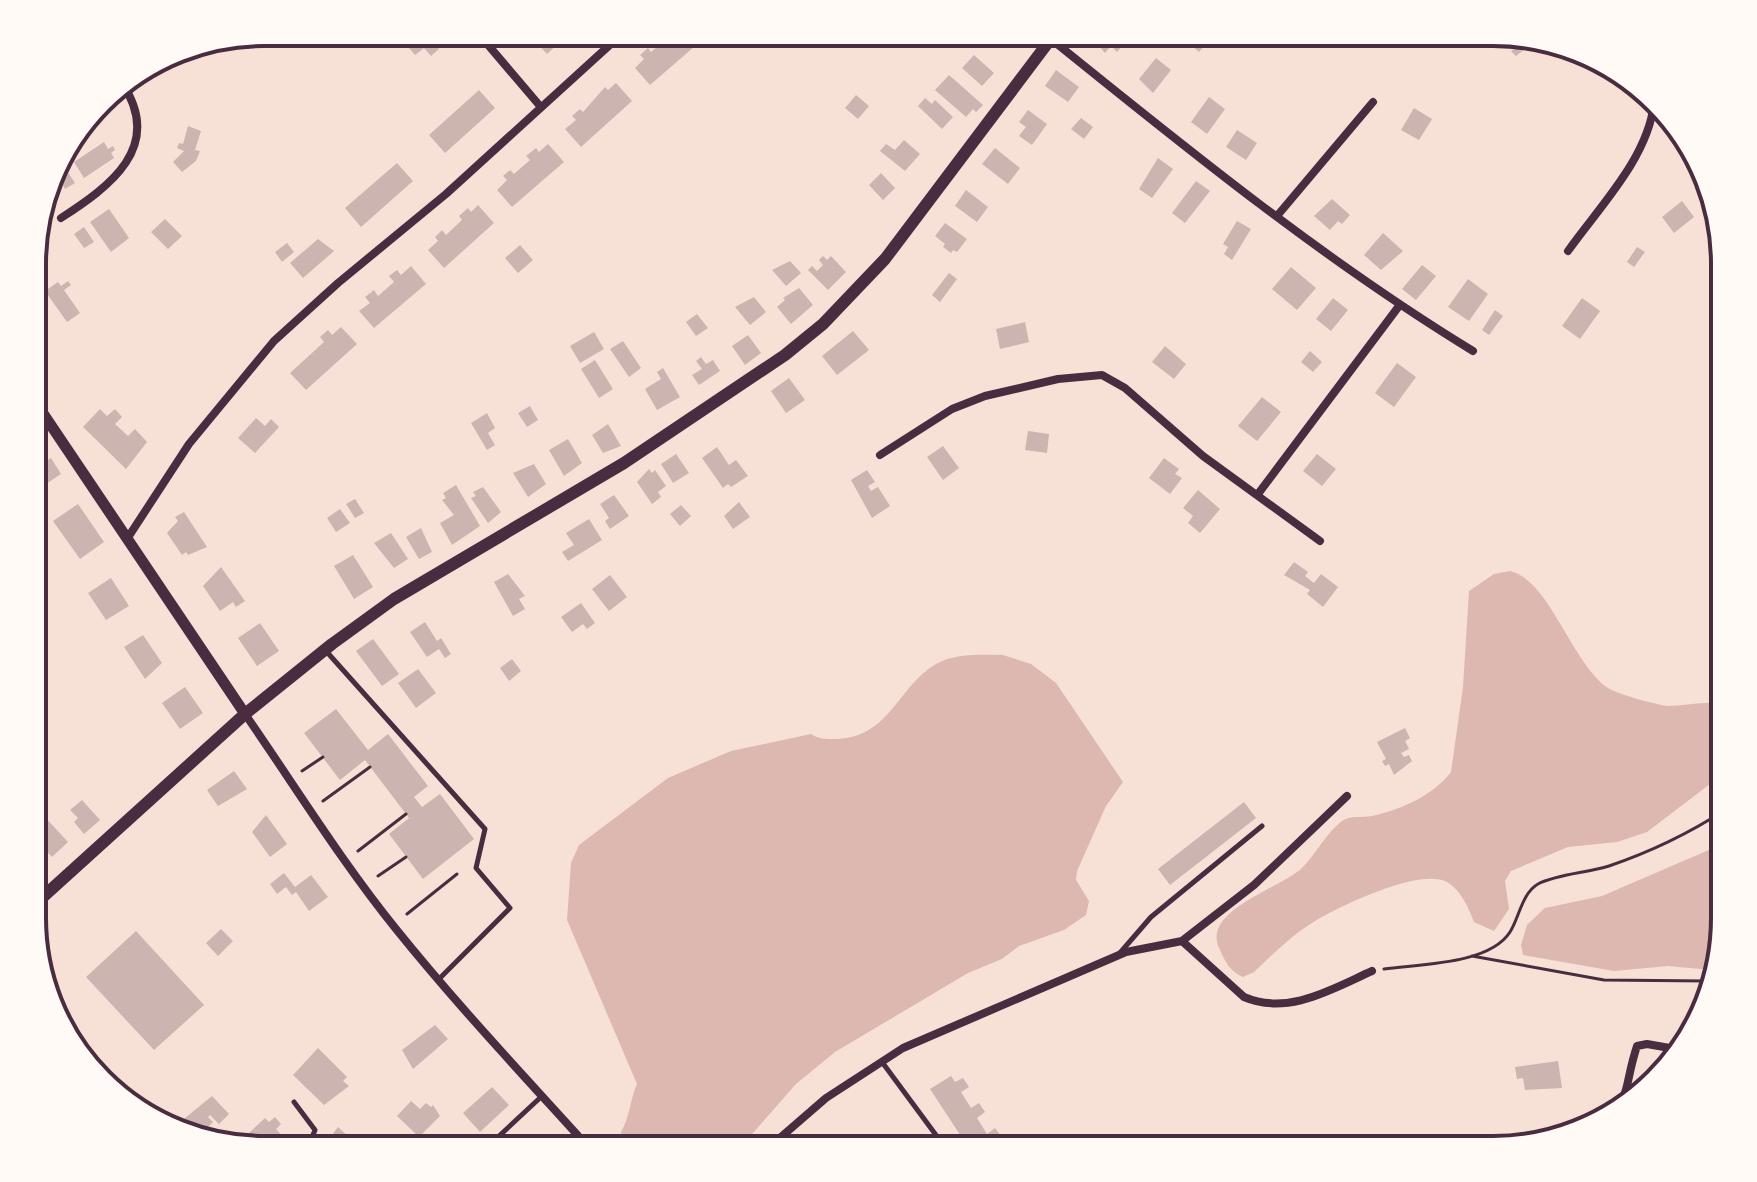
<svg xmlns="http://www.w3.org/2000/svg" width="1757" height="1182" font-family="Rubik,sans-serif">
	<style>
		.water { fill: #dcb8b0 }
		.building { fill: #ccb4b1 }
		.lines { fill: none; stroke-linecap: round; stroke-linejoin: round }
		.path { stroke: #4a2c40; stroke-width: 3 }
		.service { stroke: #4a2c40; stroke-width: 5 }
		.minor { stroke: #4a2c40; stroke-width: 8 }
		.tertiary { stroke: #4a2c40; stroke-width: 11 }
		.secondary { stroke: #4a2c40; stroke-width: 12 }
		.rim { fill: none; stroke: #4a2c40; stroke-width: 4 }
	</style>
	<rect width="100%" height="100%" fill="#f7e1d7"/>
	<path class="water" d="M1510,571C1549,579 1572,664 1608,688C1617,694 1657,705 1668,706C1688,706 1703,700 1723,705L1721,737L1725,768L1714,781L1647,832L1617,842L1568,847L1511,871L1505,881L1509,909L1494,931L1474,922C1468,907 1461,890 1447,882C1421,867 1339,906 1315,921C1292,935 1273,954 1254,972L1243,977C1231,972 1225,962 1220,950C1199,911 1280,889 1302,868C1316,854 1326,833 1342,821C1350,815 1362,818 1372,816C1400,810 1434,795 1451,772L1463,687L1469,591L1494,574Z
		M1003,655L1031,664L1056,683L1123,782L1106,806L1077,871L1076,880L1089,901L1086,915L1064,930L1019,946L1002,959L968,973L835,1052L796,1084L738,1150H625L621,1132C630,1116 630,1100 637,1084L567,920L571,863L579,845L668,778L731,751L811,734C819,739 825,739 835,739C890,738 897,687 936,664C956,653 981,655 1003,655Z
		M1725,843V933L1711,970L1668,966L1614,971L1523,955L1521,945L1527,925L1545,908L1602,896Z"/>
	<path class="building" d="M400,32H424L439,49L431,56L424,48L415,55L397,34Z
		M543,32H561L566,36L547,54L534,40Z
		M667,32H694L702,40L650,85L635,68L644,59L640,55L648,48L651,52L667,38Z
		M1086,32H1111L1116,36L1119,32L1128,39L1117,52L1111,46L1105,53Z
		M1189,32H1210L1213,35L1199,52L1184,39Z
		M1502,32H1508L1534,42L1516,56L1511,51L1515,49Z
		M974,55L994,73L982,86L962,68Z
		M1156,58L1171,70L1153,93L1139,79Z
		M1056,70L1079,87L1068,102L1045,86Z
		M949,75L983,105L976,112L973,109L966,117L935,90Z
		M616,83L632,101L581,147L565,129L576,120L572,116L580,109L583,112L605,87L608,90Z
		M479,90L495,108L445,153L429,135Z
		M856,95L869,106L858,119L845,108Z
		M1209,97L1225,109L1207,134L1191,122Z
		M925,98L932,104L935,100L953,117L942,129L918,106Z
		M1414,108L1432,119L1419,140L1401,130Z
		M1028,110L1047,124L1032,145L1019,136L1026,127L1019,122Z
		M1081,118L1093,127L1084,139L1071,129Z
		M188,126L201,131L195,150L200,151L196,161L182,172L173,162L184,151L177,148L179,143L183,144Z
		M1237,130L1257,143L1246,160L1226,147Z
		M904,140L920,154L905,171L880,151L886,144L895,150Z
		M104,142L108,149L113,146L115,150L111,153L114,158L84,178L74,162Z
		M548,144L564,162L512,207L497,190L507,180L503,176L510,170L514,174L530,160L526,156L536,148L539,152Z
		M995,148L1020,168L1008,184L982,164Z
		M1158,158L1173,169L1152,198L1139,189Z
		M397,163L413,181L361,227L345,208Z
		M65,168L75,183L65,189L56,174Z
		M881,173L895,188L883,200L869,185Z
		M1196,181L1210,191L1185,223L1172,213Z
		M966,190L988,207L977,222L955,206Z
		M1332,199L1350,215L1342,224L1338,221L1330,230L1314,216Z
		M1682,201L1694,217L1674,233L1662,217Z
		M478,205L494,223L444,268L428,250L438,241L435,237L442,230L446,235L462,220L459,216L468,208L471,212Z
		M109,209L129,238L111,252L90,222Z
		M165,219L182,236L168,249L151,232Z
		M1237,221L1251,229L1232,260L1224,254L1228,247L1223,244Z
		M945,223L967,239L957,252L953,250L951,253L943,247L945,244L935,236Z
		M84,227L94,242L84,248L74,234Z
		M1383,233L1403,251L1381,270L1364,255Z
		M318,239L334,251L303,278L290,263Z
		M287,243L294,252L282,262L275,252Z
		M520,245L533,260L518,273L505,258Z
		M1637,247L1645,252L1634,267L1627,262Z
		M823,256L827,260L831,256L846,272L828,290L808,270L812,266L817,271L823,265L819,260Z
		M790,261L801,273L786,286L772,270Z
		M1422,265L1436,276L1416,300L1402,289Z
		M411,266L426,284L374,328L359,311L370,303L365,297L374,290L378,296L394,282L389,276L397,270L401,275Z
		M1291,267L1316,288L1297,310L1272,289Z
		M949,273L957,279L940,302L932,295Z
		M1468,279L1488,294L1469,321L1448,307Z
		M68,281L71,285L64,290L80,313L67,322L45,291L58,282L61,286Z
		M799,288L813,305L791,324L777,307L785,300L783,298Z
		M754,297L766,312L750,325L735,307Z
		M1333,298L1348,310L1331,331L1316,319Z
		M1582,298L1600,311L1580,339L1562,326Z
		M1495,310L1503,316L1489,335L1482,330Z
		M697,314L708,328L696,336L686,322Z
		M38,318L48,336L34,345V320Z
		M1025,322L1029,342L1000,349L996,329Z
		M341,327L357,344L306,390L290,373L324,342L320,337L328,330L332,335Z
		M853,331L869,350L837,375L822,356Z
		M594,332L604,349L580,363L570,346Z
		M748,335L761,353L745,365L732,346Z
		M623,341L641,368L629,377L610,349Z
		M1165,346L1186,364L1174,379L1152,362Z
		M1310,351L1322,362L1313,372L1301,362Z
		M701,357L706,364L713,360L720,371L699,385L692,375L702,369L696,361Z
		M595,360L613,389L599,398L581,369Z
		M1397,363L1416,377L1394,407L1375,393Z
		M663,368L680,397L657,410L645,389L661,379L657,372Z
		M789,378L805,400L786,413L771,391Z
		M1262,397L1281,412L1257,441L1238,426Z
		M530,406L538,420L527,427L518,413Z
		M100,409L107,416L115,409L122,417L115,424L128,436L135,429L147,442L126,469L83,427Z
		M487,413L495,428L488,433L495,445L487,450L471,423Z
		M256,418L265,426L271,419L279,427L255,453L238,438Z
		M608,424L621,446L603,453L592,435Z
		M1028,431L1049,434L1047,453L1025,450Z
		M568,439L582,463L564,476L549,450Z
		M943,446L959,468L943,480L927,457Z
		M717,447L729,465L736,460L748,476L731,487L728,484L723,488L702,458Z
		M676,454L689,473L673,483L661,464Z
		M1317,454L1336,469L1322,486L1303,471Z
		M51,458L61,474L40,488L42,492L34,497V469Z
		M1164,458L1179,469L1175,474L1182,478L1170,494L1149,478Z
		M534,464L546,484L528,497L513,473Z
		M649,469L652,473L655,470L666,486L658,492L661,497L652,504L637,482Z
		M867,470L875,482L868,486L871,491L878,487L890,506L872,518L851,480Z
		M456,485L480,526L452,545L440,523L454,515L442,500L446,498L443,493Z
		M483,487L501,512L488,523L471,498L476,496L473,492Z
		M1198,490L1220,509L1200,533L1188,523L1193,516L1183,508Z
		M614,495L629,516L610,529L605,521L609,518L600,504Z
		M355,499L364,513L355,518L346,504Z
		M739,502L750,517L733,529L724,516Z
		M78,504L104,542L80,559L53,521Z
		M681,505L691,516L680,526L670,514Z
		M340,509L350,523L336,532L327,518Z
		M184,512L207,547L188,555L186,552L182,555L167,533L178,521L175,517Z
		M589,519L602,540L568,561L562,552L574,545L566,533Z
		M421,528L432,552L419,559L406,537Z
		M391,533L408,559L394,568L374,543Z
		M353,555L373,587L354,599L334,566Z
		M1294,562L1308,572L1305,576L1314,583L1321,574L1338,587L1323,607L1307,594L1310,590L1284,575Z
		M221,567L245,601L236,607L233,602L220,611L203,586Z
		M508,574L525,596L519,599L525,609L513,616L494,582Z
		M610,575L627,597L609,611L592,589Z
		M111,578L129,606L106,620L88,593Z
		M581,603L595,623L587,629L583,624L572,632L561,617Z
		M425,622L437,641L441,638L451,654L445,658L439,649L427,657L410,632Z
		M260,623L279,651L257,666L238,638Z
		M143,635L162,663L145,679L124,647Z
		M373,639L399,674L382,686L356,651Z
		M512,659L521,671L509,681L500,668Z
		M418,669L436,693L416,708L398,683Z
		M185,687L203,713L180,729L162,703Z
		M336,709L368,750L388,734L428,786L414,797L422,807L440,794L474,839L423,879L389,834L409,818L365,760L340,780L304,733Z
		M1405,728L1410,738L1405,741L1409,749L1401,753L1404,757L1409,755L1412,761L1394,775L1389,764L1385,766L1382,761L1386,759L1377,742Z
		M234,771L247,789L218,806L207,790Z
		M82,800L100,820L84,834L74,822L78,818L70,810Z
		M1244,802L1256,818L1170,885L1158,869Z
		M41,813L68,842L52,857L38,842L41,839L34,831L39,826L34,820Z
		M266,815L287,844L270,857L252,832Z
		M284,873L295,887L311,875L328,897L309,911L296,892L292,895L286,887L277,894L270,884Z
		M221,929L233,941L218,956L206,943Z
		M136,931L204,1005L154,1050L86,977Z
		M435,1025L448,1039L413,1069L402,1050Z
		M318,1048L347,1077L343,1081L349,1086L324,1105L293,1075Z
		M1558,1061L1562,1088L1525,1090L1523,1078L1517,1079L1515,1067Z
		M951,1076L955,1082L963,1078L969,1087L961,1092L971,1108L979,1103L985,1112L977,1118L987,1134L995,1128L1001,1136L992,1142L998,1150H970L930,1089Z
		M492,1087L509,1105L480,1132L463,1113Z
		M212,1096L229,1114L219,1124L210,1115L208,1117L213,1122L203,1132L179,1123Z
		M411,1101L420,1109L426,1103L431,1107L433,1105L440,1116L419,1137L397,1116Z
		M275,1117L281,1124L276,1129L283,1137L270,1150H249L236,1145L265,1118L269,1122Z
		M338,1127L351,1139L341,1150H321Z"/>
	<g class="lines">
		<path class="path" d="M302,771L323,757
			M323,801L370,767
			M358,851L406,814
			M378,876L406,857
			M407,914L457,874
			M1472,956L1604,980L1706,981
			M1384,969C1418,964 1489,965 1510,932C1519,918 1522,893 1538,884C1557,874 1587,873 1609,866C1650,852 1688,834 1725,810"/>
		<path class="service" d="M326,651L485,829L476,868L510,908L438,980
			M1119,954L1151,917L1262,826
			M882,1062L947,1150
			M294,1102L315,1130L307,1150
			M484,1150L542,1096"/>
		<path class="minor" d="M477,32L540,106
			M1051,39C1187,149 1324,260 1473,351
			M1277,216L1373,102
			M61,218C109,187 165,147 122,83
			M1568,251C1600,206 1647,159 1654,104
			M880,455L952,409L985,396L1058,379L1102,375L1125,388L1203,456L1320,541
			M1258,494L1399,306
			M127,539L189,444L274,341L338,283L446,194L624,32
			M245,714C295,786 341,861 396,929C458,1006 525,1077 591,1150
			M1182,941L1244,997C1288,1016 1332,989 1372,971
			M1583,1129C1636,1103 1621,1094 1637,1046L1647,1044L1681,1050
			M766,1150L826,1098L903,1048L1126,952L1182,941L1254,885L1347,796
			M1427,1150L1443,1142L1543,1138"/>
		<path class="tertiary" d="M34,400L245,714"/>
		<path class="secondary" d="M34,905L245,714L332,644L394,599L624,463L785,355L823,324L885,259L1056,32"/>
	</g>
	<path d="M0 0H1757V1182H0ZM264 46H1493A218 218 0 0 1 1711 264V918A218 218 0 0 1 1493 1136H264A218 218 0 0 1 46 918V264A218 218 0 0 1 264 46Z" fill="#fffaf5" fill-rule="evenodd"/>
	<path class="rim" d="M264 46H1493A218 218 0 0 1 1711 264V918A218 218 0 0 1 1493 1136H264A218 218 0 0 1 46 918V264A218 218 0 0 1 264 46Z"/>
</svg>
